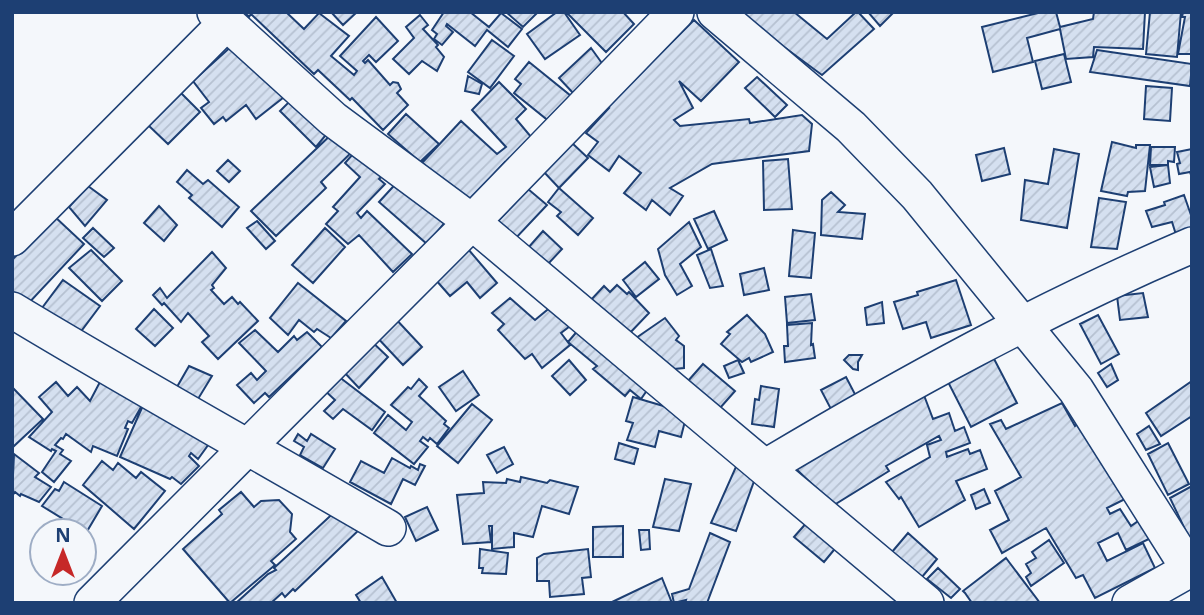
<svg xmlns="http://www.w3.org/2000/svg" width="1204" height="615" font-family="'Noto Sans',sans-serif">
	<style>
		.building { fill: url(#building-hatch); stroke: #1d3f73; stroke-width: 2 }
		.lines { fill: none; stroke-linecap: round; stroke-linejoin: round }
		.street-casing { stroke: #1d3f73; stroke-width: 38 }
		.street { stroke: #f4f7fb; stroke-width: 35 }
	</style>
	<defs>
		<pattern id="building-hatch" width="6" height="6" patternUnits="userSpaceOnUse" patternTransform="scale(1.75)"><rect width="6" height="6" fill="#d5e0f0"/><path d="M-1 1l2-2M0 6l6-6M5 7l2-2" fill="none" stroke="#b6c1d1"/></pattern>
	</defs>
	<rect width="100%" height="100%" fill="#f4f7fb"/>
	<path class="building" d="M244,12H286L304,29L319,13L349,36L331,56L354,75L357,71L340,56L376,17L398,41L376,62L369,55L363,61L365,63L368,60L390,85L393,82L398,83L401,89L397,93L408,105L383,130L352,98L350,100L318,70L314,74L251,14L249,17Z
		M331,12H357L343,25Z
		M444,12H470L489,27L501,13L522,29L508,47L487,30L475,46L447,24L446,26L453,32L442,45L434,39L437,34L432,30Z
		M506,12H541L537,13L523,27Z
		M557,12H564L580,35L545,59L527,34Z
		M566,12H623L634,24L606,52Z
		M742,12H794L827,39L856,12H858L874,29L822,75L742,16Z
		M868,12H894L880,26Z
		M1042,12H1056L1060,27L1093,19L1094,12H1145L1143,49L1094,47L1093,57L1066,59L1060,29L1027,38L1033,62L993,72L982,27Z
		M1150,12H1181L1177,57L1146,54Z
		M1183,12H1192V54H1178L1185,17H1182Z
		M420,15L428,25L423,29L438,45L436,47L444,57L437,71L422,61L409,74L393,59L414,38L406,27Z
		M694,20L739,62L701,101L679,81L693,108L674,120L680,126L749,119L750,123L802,115L812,124L809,151L712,164L670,188L683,196L670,215L652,200L646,210L624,193L641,173L619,156L609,171L588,155L598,142L586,133L609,108L607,107Z
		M492,40L514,56L490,88L468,72Z
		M235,43L293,90L256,119L246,105L226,121L223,117L214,124L201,108L209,102L193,81Z
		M591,48L604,66L574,94L559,78Z
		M1097,50L1192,64L1190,86L1090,72Z
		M1064,54L1071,82L1042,89L1035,61Z
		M529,62L571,96L550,122L514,93L521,84L515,79Z
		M468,76L482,84L479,94L465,91Z
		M757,77L787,105L775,117L745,88Z
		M499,82L526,109L516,119L532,138L508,164L505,162L468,202L422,163L461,121L497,154L506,147L472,110Z
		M1146,86L1172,88L1170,121L1144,119Z
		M181,93L200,112L168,144L148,125Z
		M298,93L334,125L316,147L280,111Z
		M406,114L439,144L420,162L388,134Z
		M336,130L355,149L321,182L326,188L276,236L251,211Z
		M1112,142L1136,148V145H1150L1145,191L1128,192L1127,196L1101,191Z
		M572,143L588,158L559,188L543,171Z
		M361,145L388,170L379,179L385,184L357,213L361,218L367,211L412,254L393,272L359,235L348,244L326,224L338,211L333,207L360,177L345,163Z
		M1151,147H1175L1174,162L1168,161V165H1150Z
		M1004,148L1010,174L982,181L976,155Z
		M1054,149L1079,154L1067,228L1021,220L1025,180L1048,184Z
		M1192,149V178L1190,172L1179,174L1177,164L1180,163L1177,152Z
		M788,159L792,209L764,210L763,161Z
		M228,160L240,171L229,182L217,171Z
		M1168,165L1170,183L1154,187L1150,167Z
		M187,170L203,184L208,180L239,207L222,227L189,198L192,195L177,182Z
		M402,177L447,220L427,244L379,202Z
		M88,186L107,200L85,226L69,207Z
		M559,188L593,218L578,235L557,216L561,212L548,202Z
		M528,189L547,205L515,239L496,223Z
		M831,192L845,205L838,212L865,214L862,239L821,235L822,200Z
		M1184,195L1192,218V236L1178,241L1172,222L1152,227L1146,211L1165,205L1164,202Z
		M1099,198L1126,202L1117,249L1091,247Z
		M159,206L177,225L164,241L144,223Z
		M714,211L727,240L708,249L694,219Z
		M54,216L84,244L26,306L12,297V260Z
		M257,221L275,241L266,249L247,228Z
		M689,222L701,247L680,264L692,286L677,295L665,275L658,249Z
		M93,228L114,248L104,257L83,238Z
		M325,228L345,247L313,283L292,265Z
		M793,230L815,233L811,278L789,276Z
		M543,231L562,249L547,265L528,248Z
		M468,249L497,283L480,298L467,282L450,296L435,279Z
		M711,249L723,286L710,288L697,255Z
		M91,250L122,281L102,301L69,268Z
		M212,252L226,268L212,285L214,288L211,290L224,304L232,297L238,304L240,302L258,321L218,359L202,342L209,336L188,313L181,322L164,303L162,305L153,295L160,288L167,298Z
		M645,262L659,279L636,297L623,280Z
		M764,268L769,290L744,295L740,274Z
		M63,280L100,306L79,334L42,308Z
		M956,280L971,325L931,338L926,322L903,329L894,302L918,295L917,292Z
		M298,283L346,321L331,338L317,329L314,332L299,320L288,335L270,318Z
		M617,285L627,294L629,292L649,313L627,336L590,301L604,286L610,292Z
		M1143,293L1148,317L1120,320L1117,296Z
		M811,294L815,320L787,323L785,297Z
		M510,298L535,320L552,306L570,326L561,333L570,345L542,368L532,354L525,359L498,330L504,324L492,313Z
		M882,302L884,323L867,325L865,308Z
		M154,309L173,328L155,346L136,329Z
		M747,315L765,334L773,352L751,362L749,358L742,362L721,344L730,334L727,332Z
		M1098,315L1119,354L1101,364L1080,324Z
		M393,316L422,347L403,365L374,334Z
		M665,318L679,336L676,340L684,346V368L674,369L636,338Z
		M812,323L811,345L813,344L815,358L785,362L784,346H788L787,325Z
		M580,328L650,386L641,399L630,390L625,396L593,369L597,366L568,342Z
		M255,330L278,352L294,336L297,340L307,332L322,347L269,397L265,393L254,403L237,385L251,373L257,380L266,371L239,343Z
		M369,339L388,357L359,388L342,370Z
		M849,355H862L858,362V370L853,369L844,360Z
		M992,355L1017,403L971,427L946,378Z
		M569,360L586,380L570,395L552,376Z
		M738,360L744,373L729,378L724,366Z
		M703,364L735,391L720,408L688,381Z
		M1111,364L1118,380L1107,387L1098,373Z
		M189,366L212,376L198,399L177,387Z
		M463,371L479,395L456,411L439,387Z
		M334,373L385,412L372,430L343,409L333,419L324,411L335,400L321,387Z
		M846,377L858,400L833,413L821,390Z
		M102,378L145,400L132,423L128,421L125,428L128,429L117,456L93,446L91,452L66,434L63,439L61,438L55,445L63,450L60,454L71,461L54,482L42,472L56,451L52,449L51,451L29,437L52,412L39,397L56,382L68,396L77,387L90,401Z
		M419,379L427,387L419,396L446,421L444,424L449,428L437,444L430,438L428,441L423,437L420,441L428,447L414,464L374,433L388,415L406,430L412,422L391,405L408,387L411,389Z
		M1192,381V416L1161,436L1146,413Z
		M761,386L779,389L774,427L752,424L755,399L759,400Z
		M12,387L43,419L14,446L12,444Z
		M922,390L933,419L949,413L955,431L964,427L970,443L946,452L947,457L968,449L970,454L980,450L987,469L956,481L965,500L919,527L901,497L899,499L886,482L930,457L927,445L941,440L939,436L886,466L889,471L834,505L794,467Z
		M633,397L687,413L681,437L659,431L655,447L627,440L633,423L626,421Z
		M145,401L211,441L198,459L191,453L189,456L199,466L181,484L172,477L170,479L120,457Z
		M1062,403L1075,426L1087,417L1131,496L1107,508L1110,514L1120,509L1131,526L1141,519L1151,538L1126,550L1118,533L1098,543L1107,561L1143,543L1155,568L1095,598L1083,575L1076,578L1046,528L1002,553L990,530L1009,520L995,491L1021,477L990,424L1001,420L1006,429Z
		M472,404L492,420L458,463L437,446Z
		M1149,426L1160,444L1146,450L1137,434Z
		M298,434L307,441L311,434L335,449L323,468L300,455L304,447L294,441Z
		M619,443L638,449L634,464L615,459Z
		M1168,443L1189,484L1168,495L1148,454Z
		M504,447L513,464L497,473L487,455Z
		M14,454L39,473L35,477L51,487L39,502L21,494L20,496L15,492L12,496Z
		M392,458L410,468L411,466L418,470L420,464L425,466L415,485L403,479L391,504L350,482L361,461L384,473Z
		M739,460L757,473L736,531L711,523Z
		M102,461L113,470L118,463L136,478L141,472L165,491L134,529L83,485Z
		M521,477L547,483L550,480L578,487L569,514L542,506L533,537L514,533V547L492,549V526H489L491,542L463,544L457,495L484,493L483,482L506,483L507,479L520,482Z
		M665,479L691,484L679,531L653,527Z
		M64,482L102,506L86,533L42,506L55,489L59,491Z
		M1192,486V544L1170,498Z
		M984,489L990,503L976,509L971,495Z
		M241,492L254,507L261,501L279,500L292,514L290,532L296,539L271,561L275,565L230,603L183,549L222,514L219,510Z
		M341,506L361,528L295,591L293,589L285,597L282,593L271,603H236L268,574L276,570L274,568Z
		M427,507L438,530L416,541L405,517Z
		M809,520L838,545L824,562L794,537Z
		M623,526V557H593V527Z
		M639,530H649L650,549L641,550Z
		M710,533L730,542L707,603H685L686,600L674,603L672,594L689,589Z
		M908,533L937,559L922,577L892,552Z
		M1049,540L1064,563L1031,586L1026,577L1031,573L1026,564L1036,558L1032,552Z
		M480,549L508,553L506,574L482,573L483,568H479Z
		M588,549L591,577L582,578L584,594L550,597L549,581H537V558L544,554Z
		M1006,558L1040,603H972L965,593L963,591Z
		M938,568L960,589L951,598L927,579Z
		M382,577L397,603H361L356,595Z
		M662,578L672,603H610Z"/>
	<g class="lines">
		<defs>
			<path id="street" d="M215,12L333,119L472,222L926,603
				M715,12L851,127L917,195L1076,390L1189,569
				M12,238L227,22
				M12,310C136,385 263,455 388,528
				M766,467C905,384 1042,309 1192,245
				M92,603L472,222L676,12
				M1130,603L1192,568"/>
		</defs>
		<use href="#street" class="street-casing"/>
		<use href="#street" class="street"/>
	</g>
	<rect width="1204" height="615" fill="none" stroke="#1d3f73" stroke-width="28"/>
	<g transform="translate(63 552)"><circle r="33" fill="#f4f7fb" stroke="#9eadc5" stroke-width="2"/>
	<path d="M0-5L12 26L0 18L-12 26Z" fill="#c62828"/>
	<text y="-10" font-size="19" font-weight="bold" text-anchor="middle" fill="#1d3f73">N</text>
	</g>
</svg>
